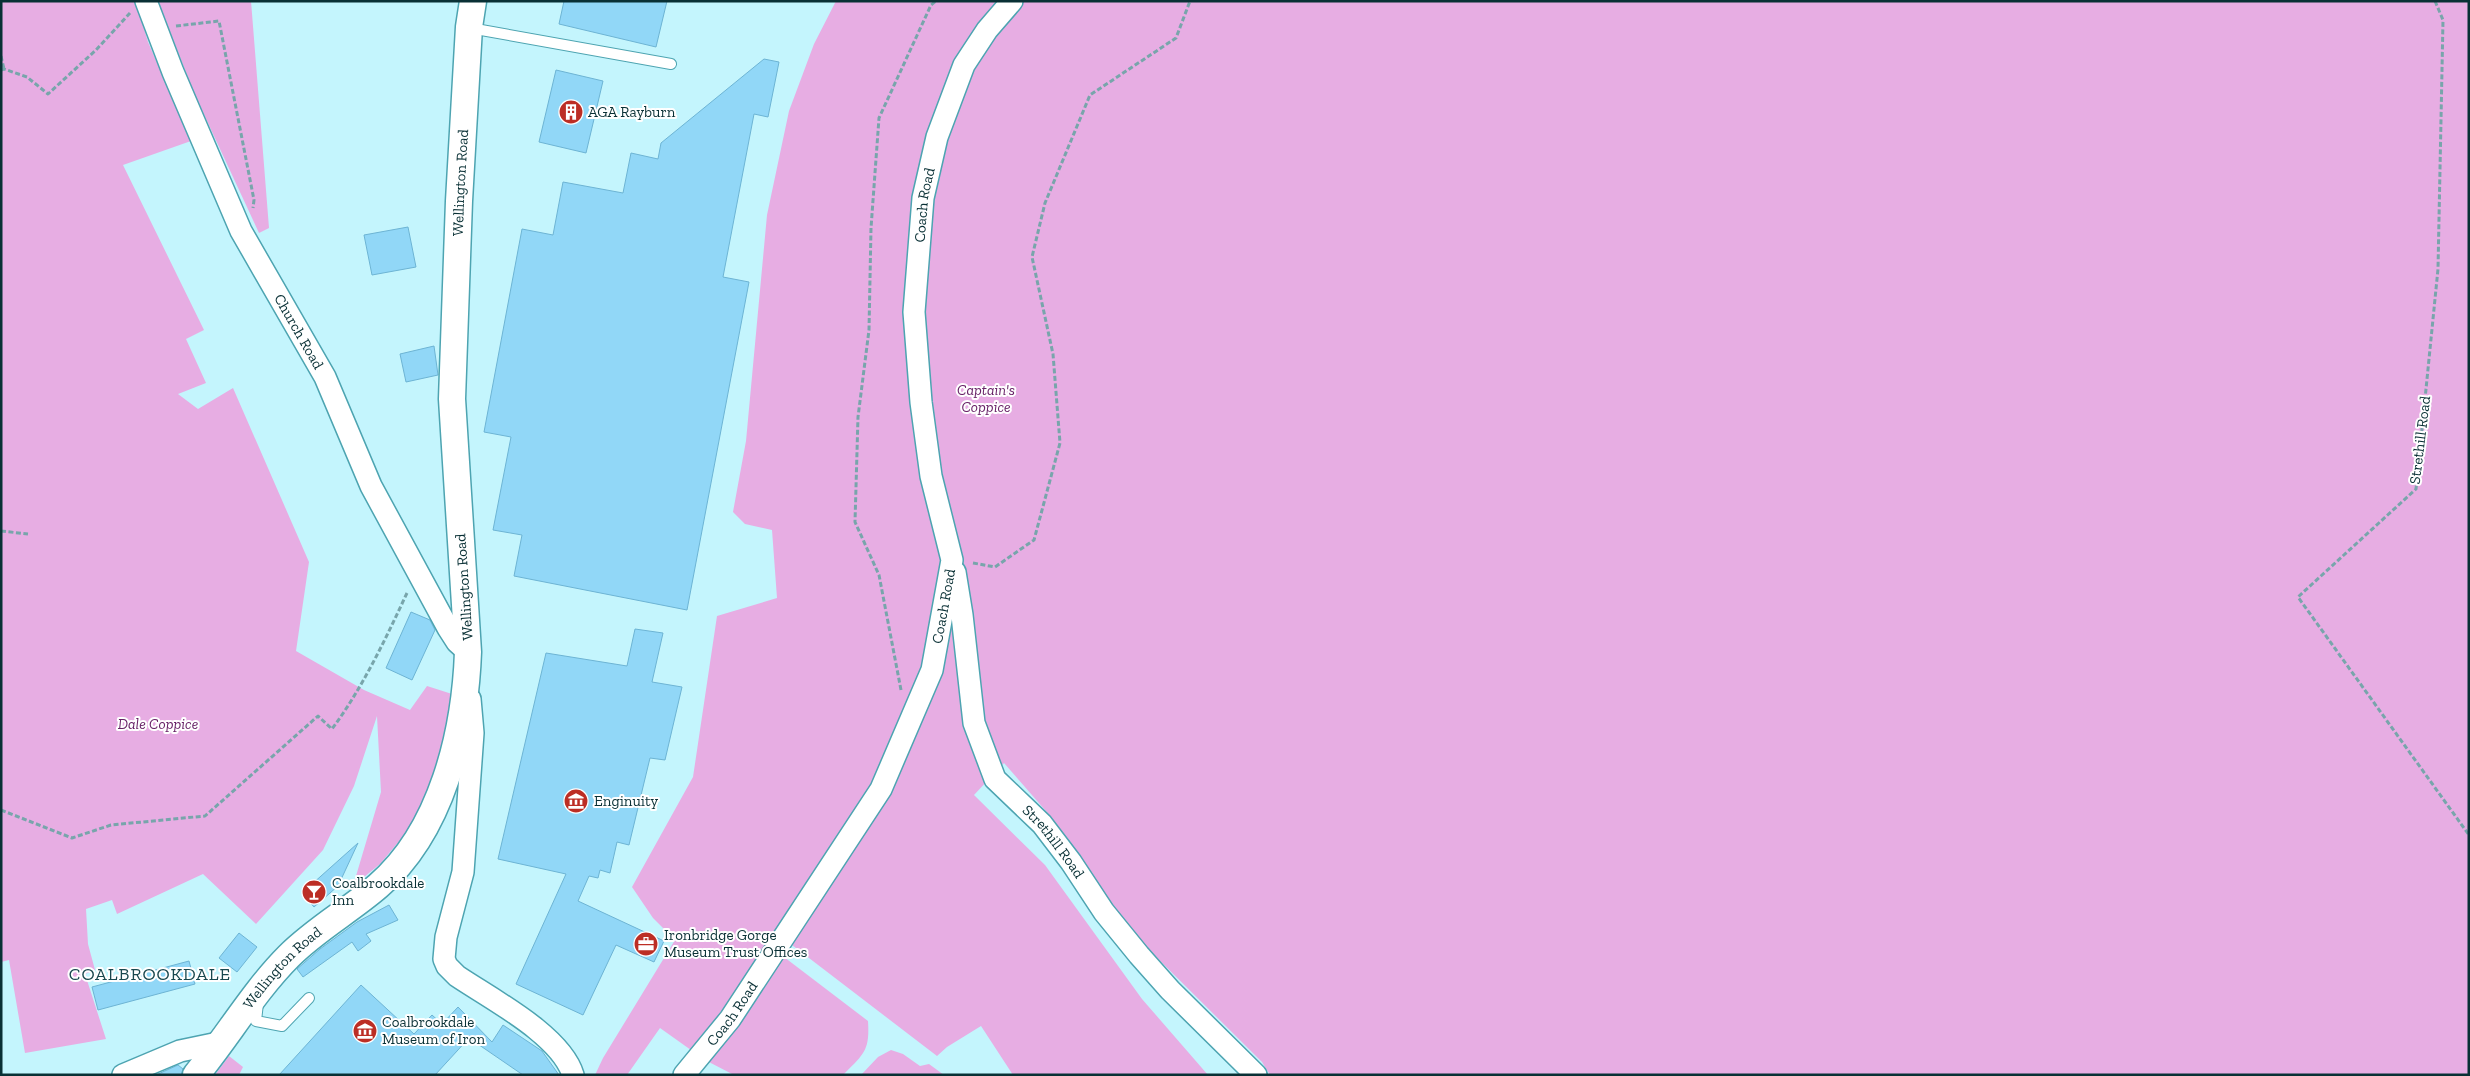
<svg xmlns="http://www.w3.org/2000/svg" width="2470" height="1076" font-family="'Zilla Slab',serif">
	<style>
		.green { fill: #e7ade3 }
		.building { fill: #91d7f7; stroke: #6db4d4 }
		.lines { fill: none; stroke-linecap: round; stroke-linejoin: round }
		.service-casing { stroke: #4da4b1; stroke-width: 12 }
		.minor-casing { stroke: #4da4b1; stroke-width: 24 }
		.tertiary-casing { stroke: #4da4b1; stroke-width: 29 }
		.path { stroke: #78a5ab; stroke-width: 3; stroke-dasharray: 5 2.5; stroke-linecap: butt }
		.service { stroke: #fff; stroke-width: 10 }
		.minor { stroke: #fff; stroke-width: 21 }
		.tertiary { stroke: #fff; stroke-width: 26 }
		.labels { text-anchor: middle; stroke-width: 4; stroke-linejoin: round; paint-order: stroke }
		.poi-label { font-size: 15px; fill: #093035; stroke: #fff; text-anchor: start }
		.street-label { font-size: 15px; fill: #093035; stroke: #fff }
		.park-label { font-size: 15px; font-style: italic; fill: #672166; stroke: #fff }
		.quarter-label { font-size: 18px; letter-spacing: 1px; fill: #18474e; stroke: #fff }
	</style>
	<rect width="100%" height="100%" fill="#c4f5fd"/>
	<path class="green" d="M1,1H136L148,42L191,141L123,165L204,330L186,339L206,383L178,394L198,409L233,388L309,562L296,651L364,690L410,710L427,686L452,694L441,765L411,827L380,864L353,886L381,792L377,716L354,786L323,850L256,924L203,874L117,914L112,900L86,909L88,944L95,970L85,974L106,1039L25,1053L9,960L1,962Z
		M158,1H251L269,228L259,233L194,93Z
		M836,1H2469V1075H1270L1262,1062L1133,934L1052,818L1004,763L974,795L1045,865L1142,999L1208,1075H1013L981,1026L947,1047L937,1056L792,945L784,957L868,1021C870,1052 863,1054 843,1075H734L705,1060L660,1028L627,1075H595L603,1058L675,940L653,918L632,887L693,777L717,616L777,598L772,530L745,524L733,512L746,441L767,215L789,111L814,44Z
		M891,1050L903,1054L920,1066L929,1064L944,1075H861L878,1057Z
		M229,1056L243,1067L239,1075H215Z"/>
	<path class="building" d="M564,1H667L656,47L559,24Z
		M764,59L779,62L768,117L754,114L723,277L749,282L687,610L514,576L522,535L493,530L511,437L484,432L522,229L553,235L563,182L623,193L631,153L658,159L661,143Z
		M556,70L603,81L586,153L539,142Z
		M408,227L416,267L372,275L364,235Z
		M434,346L438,375L406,382L400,354Z
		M411,612L430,620L435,630L412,680L386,668Z
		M635,629L663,633L652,682L682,687L665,760L650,758L629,845L617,842L610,873L600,870L598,878L589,876L578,901L664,941L654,962L616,945L583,1015L516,984L566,874L498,859L546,653L627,666Z
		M358,843L338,886L314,907L302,893Z
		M389,905L398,920L366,934L371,941L358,951L352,942L303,977L297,969L320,949L357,922Z
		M239,933L257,947L237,972L219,958Z
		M189,961L195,984L98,1010L92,987Z
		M361,985L414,1034L432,1015L442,1024L458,1007L492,1042L503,1025L542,1051L559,1075H523L469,1038L435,1075H279Z
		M178,1065L183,1069L181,1075H156Z"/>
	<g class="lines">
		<defs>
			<path id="service" d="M470,28L671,64
				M258,1003L256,1021L282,1026L309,998"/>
			<g id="minor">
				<path id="s1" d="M146,1L173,72L241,231L325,377L371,486L448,628L457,642L468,652"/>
				<path id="s2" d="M955,572L962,615L974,723L995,779L1042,824L1071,862L1104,912L1139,955L1170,990L1256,1075"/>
				<path d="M470,699L473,733L463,872L446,937L444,959L447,966L457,976C491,999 561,1035 573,1075"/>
				<path d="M123,1075L180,1051L223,1042"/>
				<path id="s3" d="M684,1075L730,1019L881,789L932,670L952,560L931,476L921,402L914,312L923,198L937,137L964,65L987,30L1012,1"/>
			</g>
			<g id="tertiary">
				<path id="s4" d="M196,1075C228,1036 254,991 289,956C316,929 349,911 378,886C442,831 465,733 468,652L452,399L459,201L469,27L473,1"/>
			</g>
		</defs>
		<use href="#service" class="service-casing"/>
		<use href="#minor" class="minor-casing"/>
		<use href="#tertiary" class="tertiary-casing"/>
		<path class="path" d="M2435,1L2443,20L2438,269L2416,489L2298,597L2469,835
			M176,26L219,21L254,200L253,208
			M1,56L4,69
			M1,70L4,69L27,77L48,94L96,50L130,13
			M1,531L28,534
			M973,563L995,567L1034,540L1060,443L1053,354L1032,257L1045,203L1090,95L1176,38L1190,1
			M901,690L879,575L855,522L858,417L869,330L871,228L879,118L931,5L936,1
			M1,810L72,838L111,825L205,816L318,716L332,729C363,687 385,640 407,593"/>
		<use href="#service" class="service"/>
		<use href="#minor" class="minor"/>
		<use href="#tertiary" class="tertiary"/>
	</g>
	<defs>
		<symbol id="building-disc" viewBox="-11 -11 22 22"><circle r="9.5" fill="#bc2e25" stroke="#fff"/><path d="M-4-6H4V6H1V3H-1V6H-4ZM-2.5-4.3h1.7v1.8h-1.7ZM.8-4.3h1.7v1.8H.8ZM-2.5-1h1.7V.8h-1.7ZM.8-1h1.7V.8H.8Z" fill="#fff"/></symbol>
		<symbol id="museum-disc" viewBox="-11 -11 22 22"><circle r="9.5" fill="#bc2e25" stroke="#fff"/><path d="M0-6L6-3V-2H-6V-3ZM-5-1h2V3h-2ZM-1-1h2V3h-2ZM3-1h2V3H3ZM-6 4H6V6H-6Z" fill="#fff"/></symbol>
		<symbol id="bar-disc" viewBox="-11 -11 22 22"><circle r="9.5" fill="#bc2e25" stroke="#fff"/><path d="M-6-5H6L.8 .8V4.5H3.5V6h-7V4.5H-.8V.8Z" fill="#fff"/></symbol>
		<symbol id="office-disc" viewBox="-11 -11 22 22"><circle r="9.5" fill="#bc2e25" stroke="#fff"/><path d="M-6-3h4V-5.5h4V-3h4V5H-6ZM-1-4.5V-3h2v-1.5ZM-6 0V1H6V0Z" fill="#fff"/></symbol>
	</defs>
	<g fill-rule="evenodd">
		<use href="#building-disc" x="557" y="98" width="28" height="28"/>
		<use href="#museum-disc" x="562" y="787" width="28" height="28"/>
		<use href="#bar-disc" x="300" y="878" width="28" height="28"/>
		<use href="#office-disc" x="632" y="930" width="28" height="28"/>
		<use href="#museum-disc" x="351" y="1017" width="28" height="28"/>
	</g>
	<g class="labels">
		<g class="poi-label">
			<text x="588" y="117">AGA Rayburn</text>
			<text x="594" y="806">Enginuity</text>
			<text x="332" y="888">Coalbrookdale<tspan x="332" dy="17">Inn</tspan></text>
			<text x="664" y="940">Ironbridge Gorge<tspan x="664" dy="17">Museum Trust Offices</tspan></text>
			<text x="382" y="1027">Coalbrookdale<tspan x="382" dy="17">Museum of Iron</tspan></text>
		</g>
		<g class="street-label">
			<text dy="5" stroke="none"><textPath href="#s4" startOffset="992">Wellington Road</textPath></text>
			<text dy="5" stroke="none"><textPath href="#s3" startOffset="948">Coach Road</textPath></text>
			<text dy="5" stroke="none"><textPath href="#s1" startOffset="365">Church Road</textPath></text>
			<text transform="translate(2420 440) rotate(-83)" y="5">Strethill Road</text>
			<text transform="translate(464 587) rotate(-94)" y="5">Wellington Road</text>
			<text dy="5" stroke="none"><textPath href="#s3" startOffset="542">Coach Road</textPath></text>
			<text dy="5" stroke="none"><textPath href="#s2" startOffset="298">Strethill Road</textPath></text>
			<text dy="5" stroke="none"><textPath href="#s4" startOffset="138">Wellington Road</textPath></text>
			<text dy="5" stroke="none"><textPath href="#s3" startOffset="78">Coach Road</textPath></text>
		</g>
		<g class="park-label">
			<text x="986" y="395">Captain's<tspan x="986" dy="17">Coppice</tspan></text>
			<text x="158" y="729">Dale Coppice</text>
		</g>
		<g class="quarter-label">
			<text x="150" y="980">COALBROOKDALE</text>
		</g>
	</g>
	<rect width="2470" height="1076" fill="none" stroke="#093035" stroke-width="5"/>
</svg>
